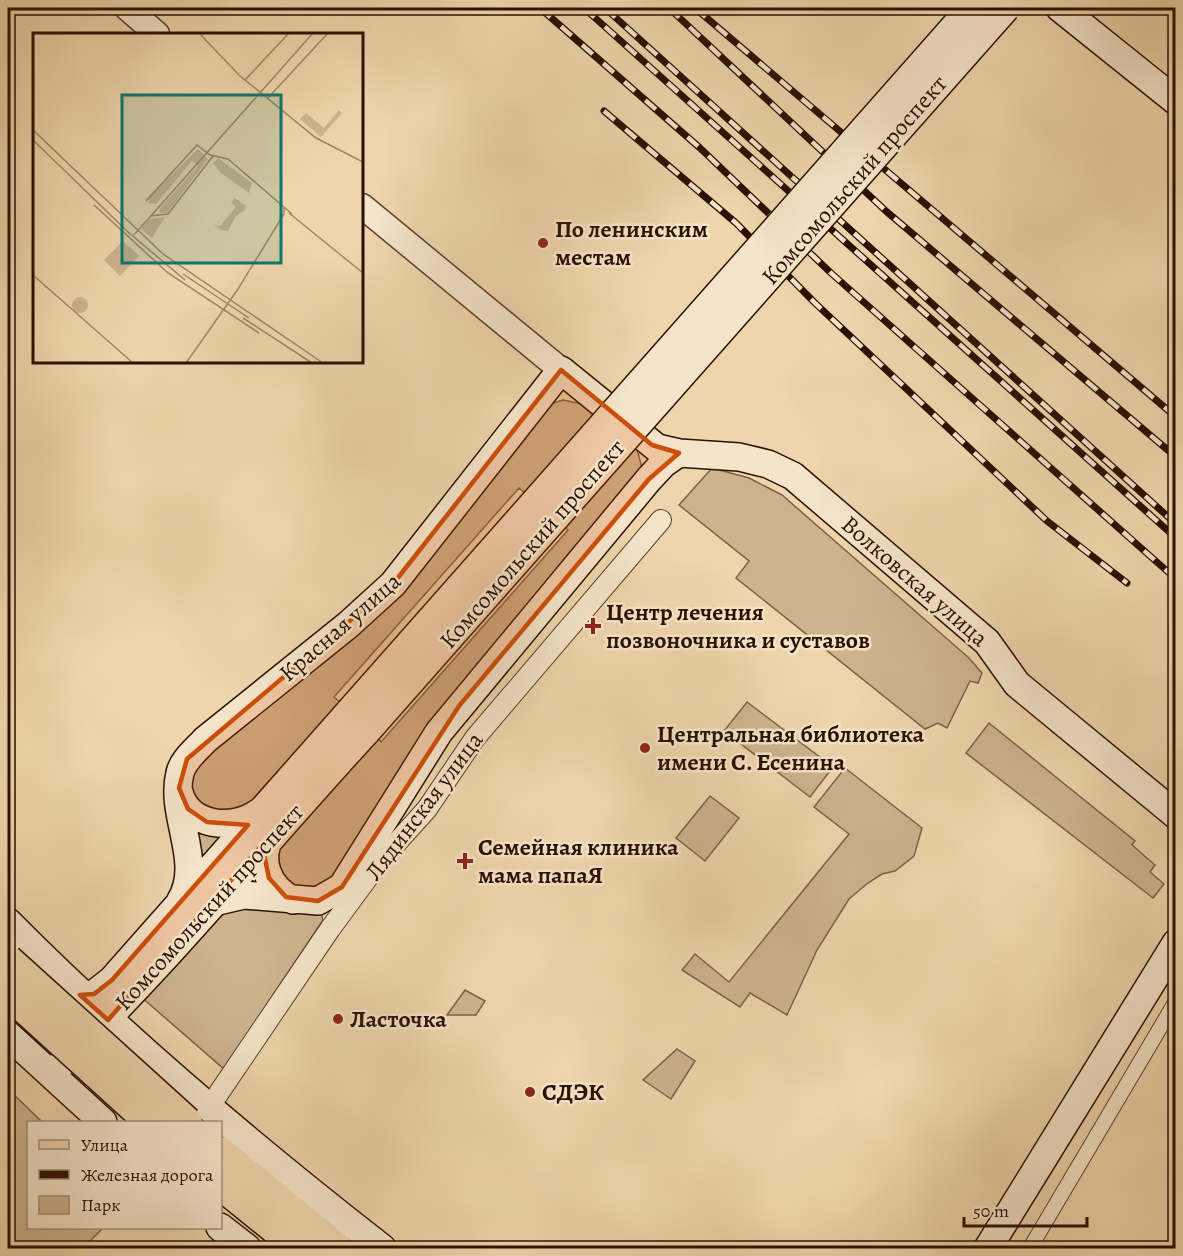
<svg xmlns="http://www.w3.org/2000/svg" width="1183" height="1256" font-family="Alegreya,serif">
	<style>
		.green { fill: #ceb38f; stroke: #7c6148; stroke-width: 1.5 }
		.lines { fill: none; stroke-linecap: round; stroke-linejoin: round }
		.pedestrian-casing { stroke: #5b402c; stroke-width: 16 }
		.minor-casing { stroke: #5b402c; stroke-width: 22 }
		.tertiary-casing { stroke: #5b402c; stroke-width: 27 }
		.secondary-casing { stroke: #2a0f01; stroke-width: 30 }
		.primary-casing { stroke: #2a0f01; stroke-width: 33 }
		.pedestrian { stroke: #f5e4c9; stroke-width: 14 }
		.minor { stroke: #f5e4c9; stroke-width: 20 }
		.tertiary { stroke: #f5e4c9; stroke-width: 24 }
		.secondary { stroke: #f5e4c9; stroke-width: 27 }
		.primary { stroke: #efd5ac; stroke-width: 30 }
		.rail-casing { stroke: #2a0f01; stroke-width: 7 }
		.rail { stroke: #f5e4c9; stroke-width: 4.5; stroke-dasharray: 14; stroke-linecap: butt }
		.secondary-bridge-casing { stroke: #2a0f01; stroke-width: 30; stroke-linecap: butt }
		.primary-bridge-casing { stroke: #2a0f01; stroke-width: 33; stroke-linecap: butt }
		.secondary-bridge { stroke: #f5e4c9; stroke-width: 27 }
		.primary-bridge { stroke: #efd5ac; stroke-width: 30 }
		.marked { fill: #cc4e0a; fill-opacity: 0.2; stroke: #cc4e0a; stroke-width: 4.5; stroke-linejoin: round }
		.poi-dot { fill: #8f2418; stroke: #f5e4c9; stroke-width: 2 }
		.labels { text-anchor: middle; stroke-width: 5; stroke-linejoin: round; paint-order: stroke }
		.street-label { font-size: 24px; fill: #2a0f01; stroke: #f5e4c9 }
		.poi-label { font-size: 24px; font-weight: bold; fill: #2a0f01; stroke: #f5e4c9; text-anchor: start }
		.inset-road { fill: none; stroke: #a08668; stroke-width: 1.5 }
		.view { fill: #0f766e; fill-opacity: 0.15; stroke: #0f766e; stroke-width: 3 }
		.inset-edge { fill: none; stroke: #2a0f01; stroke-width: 3 }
	</style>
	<rect width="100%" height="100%" fill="#efd5ac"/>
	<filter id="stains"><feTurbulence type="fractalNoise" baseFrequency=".00333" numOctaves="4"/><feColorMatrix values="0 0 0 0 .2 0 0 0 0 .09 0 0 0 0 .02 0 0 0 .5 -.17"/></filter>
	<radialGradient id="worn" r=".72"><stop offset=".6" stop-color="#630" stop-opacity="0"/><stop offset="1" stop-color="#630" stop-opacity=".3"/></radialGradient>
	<path class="green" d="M563,400L582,404L637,449L642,468L329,886C284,890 289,897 274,854L376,733L381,742L568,530L519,488L334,697L341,703L255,804L225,818L190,799L191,770L354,632L550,404Z
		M712,468L749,478L782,495L969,658L982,673L978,683L970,681L947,728L938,723L925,729L736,578L749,561L679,505Z
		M747,702L833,767L810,797L724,731Z
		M989,723L1135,841L1132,845L1155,865L1150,872L1164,884L1153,898L966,753Z
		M845,768L922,828L914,856L895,871L882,874L868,883L849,899L817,950L787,1015L750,993L740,1007L682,970L695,954L729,982L849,834L814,807Z
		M710,796L739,818L705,861L676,838Z
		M192,821L229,830L200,867Z
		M229,905L320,909L323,920L224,1069L140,996Z
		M465,990L485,1001L476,1015H447Z
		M677,1049L695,1061L671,1099L643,1080Z
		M8,1089L42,1122H28V1228H103L83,1248H8Z"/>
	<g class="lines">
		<defs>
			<path id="pedestrian" d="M1030,1248L1176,1001"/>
			<path id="minor" d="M208,1109L330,929L380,861L427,809L475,738L661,520"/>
			<path id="tertiary" d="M127,8L157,34
				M362,206L561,370"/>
			<path id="secondary" d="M1060,8L1176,101
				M179,792C188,827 233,831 258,813
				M272,834C256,859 268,888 293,900
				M180,902C205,862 169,816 180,773C183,760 196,750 205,740L348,625L393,584L561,370L657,448L679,453L739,457L768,464L793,476L987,642L1017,684L1176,815
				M204,910L218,901L244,895L318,901L342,887L439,732L649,479L663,464L679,453
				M8,922C125,1040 251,1146 382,1248
				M80,995L94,994L112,980L350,711
				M8,1035L103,1122
				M51,1074C163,968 262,845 367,731
				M220,1227L247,1248
				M988,1248L1176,943"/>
			<path id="primary" d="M220,1152L337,1248
				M220,1184L299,1248"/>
		</defs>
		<use href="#pedestrian" class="pedestrian-casing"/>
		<use href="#minor" class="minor-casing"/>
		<use href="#tertiary" class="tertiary-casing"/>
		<use href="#secondary" class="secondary-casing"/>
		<use href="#primary" class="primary-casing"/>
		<use href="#pedestrian" class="pedestrian"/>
		<use href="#minor" class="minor"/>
		<use href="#tertiary" class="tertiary"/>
		<use href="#secondary" class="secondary"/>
		<use href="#primary" class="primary"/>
		<defs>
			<path id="rail" d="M540,8L700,148L831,273L1176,579
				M584,8L1176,538
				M605,8L1176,524
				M669,8L887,212L1176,457
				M695,8L1176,417
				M604,111L736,223L815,303L1047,521L1127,583"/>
		</defs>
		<use href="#rail" class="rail-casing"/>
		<use href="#rail" class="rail"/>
		<defs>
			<path id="secondary-bridge" d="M350,711L971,8
				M367,731L1006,8"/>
			<path id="primary-bridge" d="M8,960L187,1122
				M8,993L150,1122"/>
		</defs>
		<use href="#secondary-bridge" class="secondary-bridge-casing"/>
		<use href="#primary-bridge" class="primary-bridge-casing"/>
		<use href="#secondary-bridge" class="secondary-bridge"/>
		<use href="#primary-bridge" class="primary-bridge"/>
	</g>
	<path class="marked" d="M561,370L652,445L679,453L649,479L459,706L342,887L318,901L286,897L269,878L262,845L108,1020L80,995L94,994L112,980L248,825L207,822L188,809L179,788L187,759L393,584Z"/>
	<g class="poi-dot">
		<circle cx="543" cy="243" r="6"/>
		<path d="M590 617h6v6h6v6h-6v6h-6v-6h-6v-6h6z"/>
		<circle cx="645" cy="748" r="6"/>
		<path d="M462 852h6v6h6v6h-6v6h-6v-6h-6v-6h6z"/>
		<circle cx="338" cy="1019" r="6"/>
		<circle cx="530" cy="1092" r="6"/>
	</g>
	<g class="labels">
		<g class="street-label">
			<text transform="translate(854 180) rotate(-49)" y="8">Комсомольский проспект</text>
			<text transform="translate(532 544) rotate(-49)" y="8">Комсомольский проспект</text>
			<text transform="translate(915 581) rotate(41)" y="8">Волковская улица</text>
			<text transform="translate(340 627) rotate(-41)" y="8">Красная улица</text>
			<text transform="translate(424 806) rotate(-53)" y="8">Лядинская улица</text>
			<text transform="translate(209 907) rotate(-48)" y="8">Комсомольский проспект</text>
		</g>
		<g class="poi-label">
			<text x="555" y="237">По ленинским<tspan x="555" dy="28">местам</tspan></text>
			<text x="606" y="620">Центр лечения<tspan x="606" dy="28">позвоночника и суставов</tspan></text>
			<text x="657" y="742">Центральная библиотека<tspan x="657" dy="28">имени С. Есенина</tspan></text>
			<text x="478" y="855">Семейная клиника<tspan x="478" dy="28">мама папаЯ</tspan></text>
			<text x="350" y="1027">Ласточка</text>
			<text x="542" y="1100">СДЭК</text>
		</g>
	</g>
	<g transform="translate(33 33)">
		<rect width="330" height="330" fill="#efd5ac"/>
		<path d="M306,77L309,80L288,104L267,86L273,80L291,95ZM165,116L175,126L134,180H127L126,176L165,133L159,128L123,171L115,170L118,162ZM185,125L219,150L216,160L188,140L180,130ZM202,165L213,173L212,177L203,183L195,198L188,197L181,192L187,193L203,174L198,170ZM132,184L119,205L108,196L117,186ZM90,208L106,223L87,243L71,227ZM39 272a8 8 0 1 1 16 0a8 8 0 1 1-16 0Z" fill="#ceb38f"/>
		<path class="inset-road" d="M166,0L206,42L283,105L330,129M212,47L256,0M234,66L295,0M0,97L130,221L290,330M0,107L95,199L152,247M113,168L164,112L177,122L195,126L259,181M61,172L135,240L226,300M256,180L330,240M117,183L135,181L180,123M101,202L280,0M150,241L216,285M0,242L100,330M210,285L279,330M153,330L205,256L251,181V174"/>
		<path class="view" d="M89,62H248V230H89Z"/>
		<rect width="330" height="330" class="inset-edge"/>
	</g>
	<rect width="1183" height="1256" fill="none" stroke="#efd5ac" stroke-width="30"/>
	<rect x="9" y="9" width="1165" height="1238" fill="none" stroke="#2a0f01" stroke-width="3"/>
	<rect x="15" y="15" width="1153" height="1226" fill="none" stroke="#2a0f01" stroke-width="1.5"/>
	<rect x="27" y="1121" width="195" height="108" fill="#f5e4c9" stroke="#a48f79" stroke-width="1.5"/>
	<rect x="39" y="1140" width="30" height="9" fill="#efd5ac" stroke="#a48f79" stroke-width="1.5"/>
	<text x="81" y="1151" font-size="18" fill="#2a0f01">Улица</text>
	<rect x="39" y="1170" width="30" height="9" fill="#2a0f01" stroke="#a48f79" stroke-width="1.5"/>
	<text x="81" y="1181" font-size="18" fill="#2a0f01">Железная дорога</text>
	<rect x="39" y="1196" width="30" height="18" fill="#ceb38f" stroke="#a48f79" stroke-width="1.5"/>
	<text x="81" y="1211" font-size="18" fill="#2a0f01">Парк</text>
	<path d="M964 1217v9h123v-9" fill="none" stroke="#2a0f01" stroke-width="3"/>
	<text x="973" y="1217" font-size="18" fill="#2a0f01" stroke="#f5e4c9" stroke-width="4.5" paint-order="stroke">50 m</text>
	<rect width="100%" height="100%" filter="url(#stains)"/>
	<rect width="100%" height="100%" fill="url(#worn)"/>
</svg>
